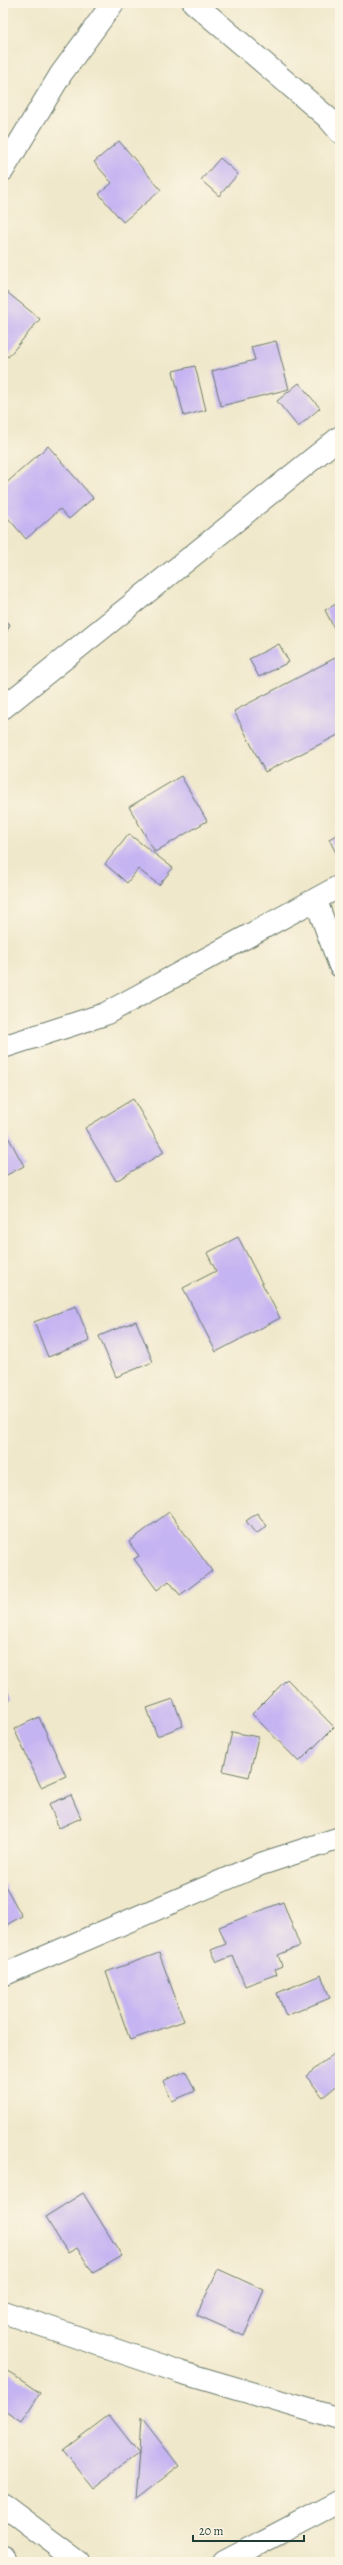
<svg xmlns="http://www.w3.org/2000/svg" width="343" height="2565" font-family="Alegreya,serif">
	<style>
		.building { fill: #c5b4f2 }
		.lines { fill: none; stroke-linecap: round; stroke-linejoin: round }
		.minor-casing { stroke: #687969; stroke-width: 24 }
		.minor { stroke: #fff; stroke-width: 22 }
	</style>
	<rect width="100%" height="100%" fill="#fcf5e5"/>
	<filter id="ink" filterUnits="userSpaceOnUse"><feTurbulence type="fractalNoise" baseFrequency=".025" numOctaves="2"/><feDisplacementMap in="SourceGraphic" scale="8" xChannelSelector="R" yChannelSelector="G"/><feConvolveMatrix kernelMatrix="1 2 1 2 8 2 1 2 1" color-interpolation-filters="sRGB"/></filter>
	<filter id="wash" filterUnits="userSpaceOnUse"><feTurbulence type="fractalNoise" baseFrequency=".012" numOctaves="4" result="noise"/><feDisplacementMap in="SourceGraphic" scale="16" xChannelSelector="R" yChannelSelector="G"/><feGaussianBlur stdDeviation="0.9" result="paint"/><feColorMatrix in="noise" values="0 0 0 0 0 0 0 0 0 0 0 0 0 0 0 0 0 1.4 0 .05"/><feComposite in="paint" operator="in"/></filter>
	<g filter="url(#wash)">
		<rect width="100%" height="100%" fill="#f0e8cb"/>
		<g id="blocks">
			<path class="building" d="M119,141L161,190L123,222L99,194L112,183L94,162Z
				M220,158L238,174L219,196L201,180Z
				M3,289L40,319L8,357L3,353Z
				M276,341L289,389L221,406L212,371L255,360L251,347Z
				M195,366L206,410L184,416L173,371Z
				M299,383L320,408L298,427L277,401Z
				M48,446L93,498L69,519L60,509L26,539L3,512V486Z
				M340,602V635L338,636L325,610Z
				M3,621L10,624L3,641Z
				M279,644L289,662L259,677L249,659Z
				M337,657L340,664V734L265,772L234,711Z
				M181,776L207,821L155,852L129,807Z
				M340,833V861L329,839Z
				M129,834L173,868L159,885L138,869L127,883L105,864Z
				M133,1099L164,1152L116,1181L85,1128Z
				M6,1133L24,1166L3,1177V1134Z
				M238,1237L280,1318L216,1352L183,1288L216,1271L207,1253Z
				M76,1306L90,1341L48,1357L34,1322Z
				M136,1321L153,1362L116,1377L99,1336Z
				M169,1512L212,1571L180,1595L169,1581L157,1590L134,1559L139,1556L129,1542Z
				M257,1513L267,1526L256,1534L246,1521Z
				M3,1676L10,1700L3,1702Z
				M287,1679L334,1727L299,1762L252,1714Z
				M173,1699L183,1726L157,1736L147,1708Z
				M39,1717L66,1776L41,1787L14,1729Z
				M232,1732L258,1737L249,1777L223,1771Z
				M71,1795L81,1818L59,1828L49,1804Z
				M4,1884L22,1916L3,1927V1885Z
				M283,1902L300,1946L278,1955L282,1966L275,1969L277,1974L245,1986L233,1956L217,1962L211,1950L226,1944L219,1927Z
				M159,1953L184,2021L130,2040L106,1972Z
				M321,1975L330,1998L286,2016L277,1993Z
				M340,2049V2083L323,2097L306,2076Z
				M186,2071L195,2091L172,2101L163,2081Z
				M83,2193L122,2256L93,2273L77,2248L68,2253L45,2217Z
				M218,2269L264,2290L244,2336L197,2315Z
				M3,2368L40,2393L21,2422L3,2410Z
				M109,2415L139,2453L93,2488L63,2450Z
				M141,2417L179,2466L135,2500L139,2453Z"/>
		</g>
	</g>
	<g filter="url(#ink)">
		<use href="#blocks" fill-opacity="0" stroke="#687969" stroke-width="1"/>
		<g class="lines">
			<defs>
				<path id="minor" d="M194,3L328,118L340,132
					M3,170L61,74L113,3
					M3,708L340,437
					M316,901L340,966
					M3,1047L105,1014L340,886
					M3,1975L261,1864L340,1838
					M3,2312L180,2372L340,2419
					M3,2505L79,2562
					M3,2556L5,2562
					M224,2562L340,2501"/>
			</defs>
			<use href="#minor" class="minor-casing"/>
			<use href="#minor" class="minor"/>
		</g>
	</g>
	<rect width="343" height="2565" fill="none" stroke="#fcf5e5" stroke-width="16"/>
	<path d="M193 2535v6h111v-6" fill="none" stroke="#1f3d34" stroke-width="2"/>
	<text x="199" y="2535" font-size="12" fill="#1f3d34" stroke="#fcf5e5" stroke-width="3" paint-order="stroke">20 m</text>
</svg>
